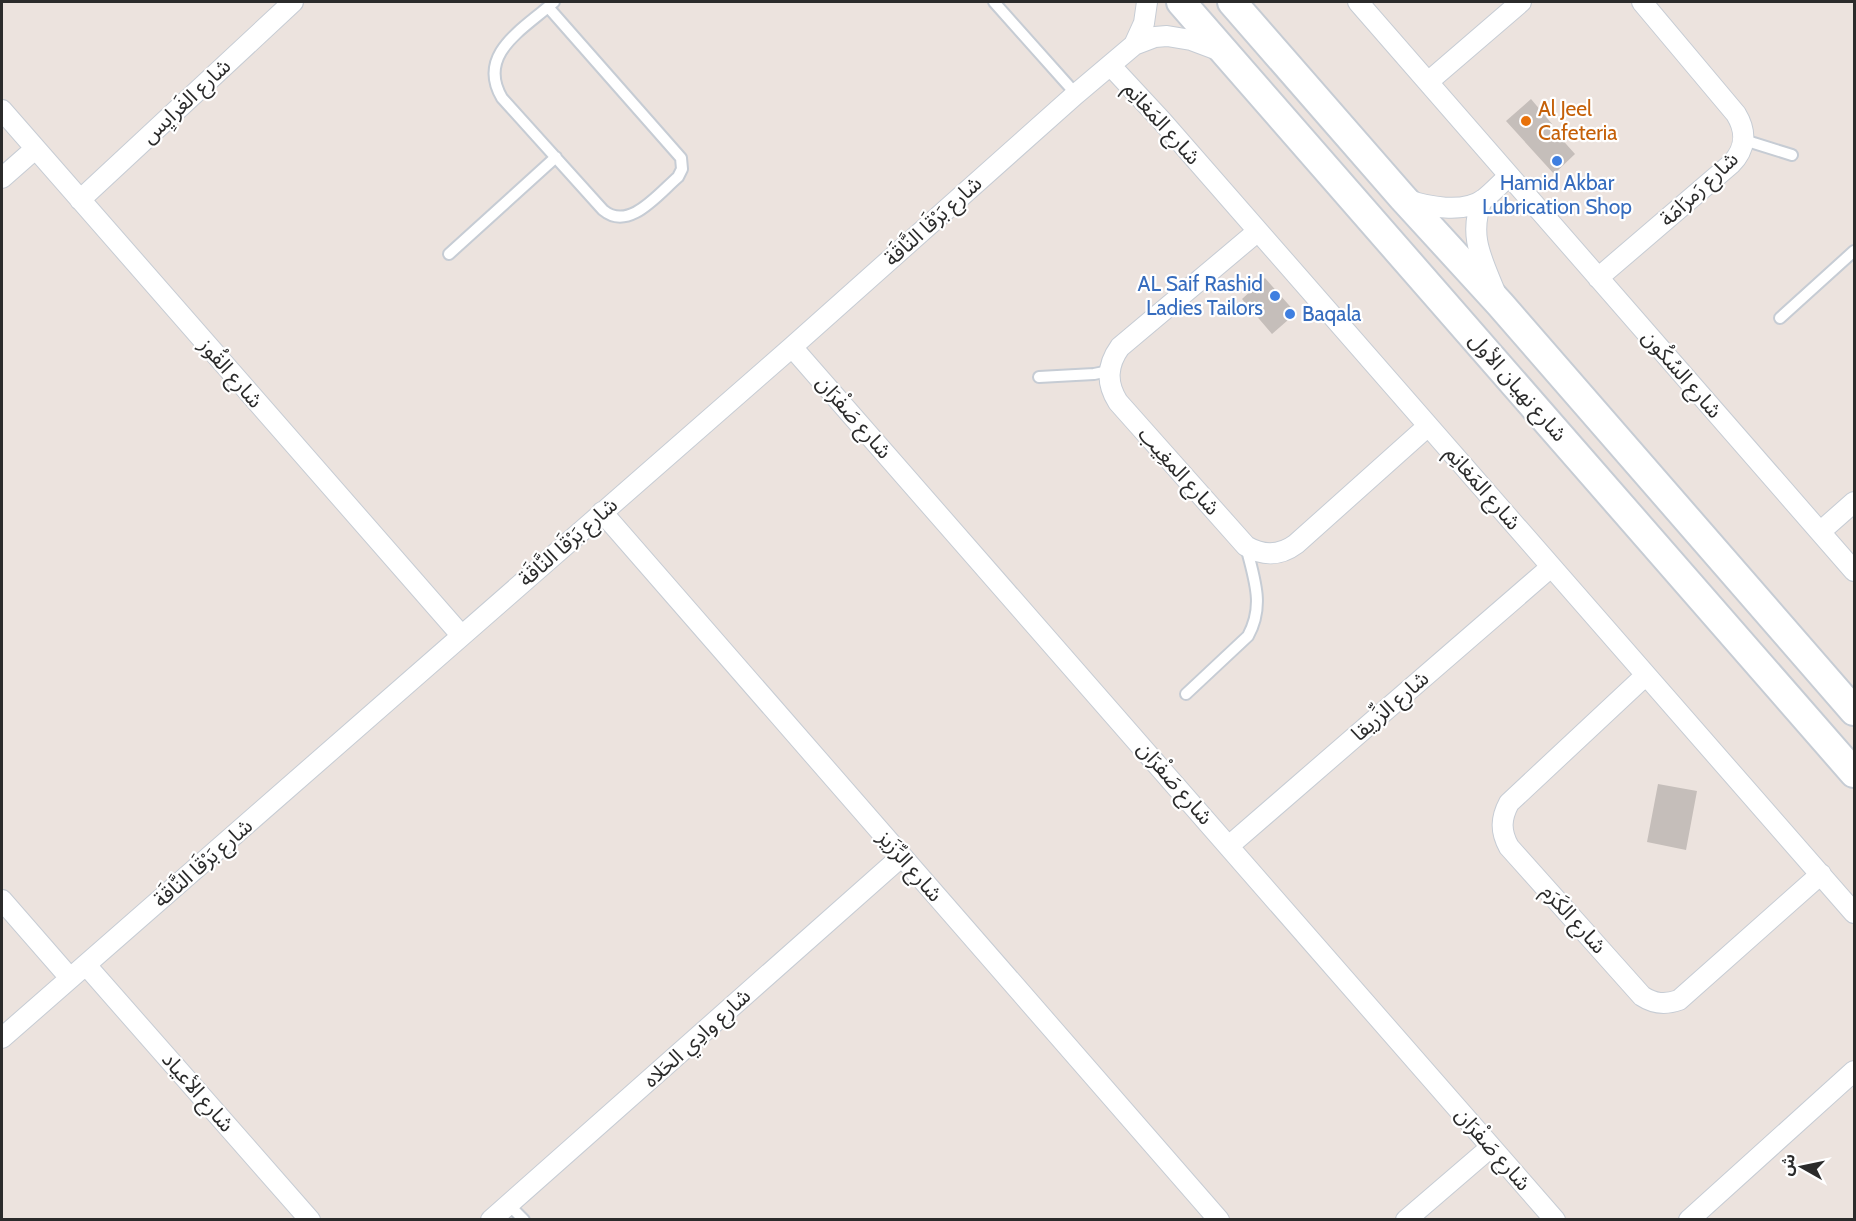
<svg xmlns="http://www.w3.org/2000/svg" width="1856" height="1221" font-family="Cabin,'Noto Sans Arabic',sans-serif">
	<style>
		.building { fill: #c5beba }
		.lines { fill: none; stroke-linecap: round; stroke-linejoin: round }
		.service-casing { stroke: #c6ccd4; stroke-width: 14 }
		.minor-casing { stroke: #c6ccd4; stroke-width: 22 }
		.secondary-casing { stroke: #c6ccd4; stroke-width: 32 }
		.service { stroke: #fff; stroke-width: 10 }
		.minor { stroke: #fff; stroke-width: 20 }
		.secondary { stroke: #fff; stroke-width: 28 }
		.food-dot { fill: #e8710a; stroke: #fff; stroke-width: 2 }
		.shop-dot { fill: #3f7fe0; stroke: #fff; stroke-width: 2 }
		.labels { text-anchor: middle; stroke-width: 4.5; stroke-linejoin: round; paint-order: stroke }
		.street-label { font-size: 21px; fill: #2b2b2b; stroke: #fff }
		.food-label { font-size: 21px; fill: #c56008; stroke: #fff; text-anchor: start }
		.shop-label { font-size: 21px; fill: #366cbe; stroke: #fff }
	</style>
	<rect width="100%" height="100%" fill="#ece3de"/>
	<path class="building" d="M1531,99L1552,124L1550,126L1575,154L1554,174L1506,121Z
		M1265,278L1296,313L1272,334L1242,299Z
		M1658,784L1697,791L1686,850L1647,842Z"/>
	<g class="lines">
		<defs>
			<path id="service" d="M994,2L1076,94
				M548,7L681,158L682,169L678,177C658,194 629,232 603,210L502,98C477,56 520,31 548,7L554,2
				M1744,140L1792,155
				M449,254L556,157
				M1780,318L1854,251
				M1039,377L1094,374L1109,371
				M1186,694L1248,636C1265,605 1254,579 1246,546
				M509,1205L524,1220"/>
			<path id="minor" d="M1358,2L1854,571
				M1134,45L1144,23L1147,2
				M1110,65L1162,121L1854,913
				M1428,82L1521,2
				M2,110L461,635
				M2,178L35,149
				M1405,199C1427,207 1464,214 1484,199C1493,192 1501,183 1509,176
				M80,200L293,2
				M1482,200C1468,236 1482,259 1495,292
				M1258,231L1120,347C1107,365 1106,383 1118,402L1246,546C1263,556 1280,556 1296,544L1428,426
				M1598,278L1731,164C1746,149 1747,132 1736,114L1642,2
				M792,347L1555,1220
				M602,512L1219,1220
				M1820,532L1854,502
				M1646,675L1509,803C1501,818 1500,831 1509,847L1642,996C1654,1004 1665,1005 1679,1000L1821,874
				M1230,845L1551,567
				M2,900L70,978
				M86,965L310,1220
				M2,1038L792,347L1076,94L1134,45L1155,37L1167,36L1191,40L1223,52
				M491,1220L902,856
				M1406,1220L1491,1147
				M1689,1220L1854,1071"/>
			<path id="secondary" d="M1181,2L1854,773
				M1232,2L1403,198L1500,304L1854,711"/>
		</defs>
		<use href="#service" class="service-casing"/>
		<use href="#minor" class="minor-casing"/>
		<use href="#secondary" class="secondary-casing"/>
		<use href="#service" class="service"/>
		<use href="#minor" class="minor"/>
		<use href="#secondary" class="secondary"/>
	</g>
	<circle class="food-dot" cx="1526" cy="121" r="6"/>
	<g class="shop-dot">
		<circle cx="1557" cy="161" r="6"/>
		<circle cx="1275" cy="296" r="6"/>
		<circle cx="1290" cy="314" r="6"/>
	</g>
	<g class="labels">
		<g class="street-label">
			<text transform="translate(186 101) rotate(-43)" y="7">شارع الغَرايِس</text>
			<text transform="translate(1162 123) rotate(48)" y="7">شارع المَغانِم</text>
			<text transform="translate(1699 189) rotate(-43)" y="7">شارع رَمرَامَة</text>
			<text transform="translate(933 221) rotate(-42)" y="7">شارع بَرْقَا النَّاقَة</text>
			<text transform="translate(231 373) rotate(49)" y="7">شارع القُوز</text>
			<text transform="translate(1682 374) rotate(49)" y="7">شارع السُكُون</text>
			<text transform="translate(1518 387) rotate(49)" y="7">شارع نهيان الأول</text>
			<text transform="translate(854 417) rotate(49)" y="7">شارع صَفْرَان</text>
			<text transform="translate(1179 471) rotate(48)" y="7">شارع المغِيب</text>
			<text transform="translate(1483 488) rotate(49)" y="7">شارع المَغانِم</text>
			<text transform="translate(568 542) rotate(-41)" y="7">شارع بَرْقَا النَّاقَة</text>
			<text transform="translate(1390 706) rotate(-41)" y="7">شارع الزِّريقا</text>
			<text transform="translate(1175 783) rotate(49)" y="7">شارع صَفْرَان</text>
			<text transform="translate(203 863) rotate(-41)" y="7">شارع بَرْقَا النَّاقَة</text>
			<text transform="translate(910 866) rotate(49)" y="7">شارع الرِّزَيز</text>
			<text transform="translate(1574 919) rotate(48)" y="7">شارع الكَرَم</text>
			<text transform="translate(697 1038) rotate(-42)" y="7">شارع وادِي الحَلاه</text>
			<text transform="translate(198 1092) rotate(49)" y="7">شارع الأعياد</text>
			<text transform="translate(1493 1149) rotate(49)" y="7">شارع صَفْرَان</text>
		</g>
		<g class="food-label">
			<text x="1538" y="116">Al Jeel<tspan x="1538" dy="24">Cafeteria</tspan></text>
		</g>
		<g class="shop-label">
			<text x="1557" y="190">Hamid Akbar<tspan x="1557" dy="24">Lubrication Shop</tspan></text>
			<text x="1263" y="291" text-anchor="end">AL Saif Rashid<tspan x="1263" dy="24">Ladies Tailors</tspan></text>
			<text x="1302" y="321" text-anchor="start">Baqala</text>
		</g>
	</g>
	<rect width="1856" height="1221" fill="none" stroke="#2b2b2b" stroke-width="6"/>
	<g transform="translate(1802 1167) rotate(279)" stroke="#ffffff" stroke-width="4.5" paint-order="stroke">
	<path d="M0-4.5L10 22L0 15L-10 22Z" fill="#2b2b2b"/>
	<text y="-9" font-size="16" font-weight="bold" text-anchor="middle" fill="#2b2b2b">ش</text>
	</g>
</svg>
